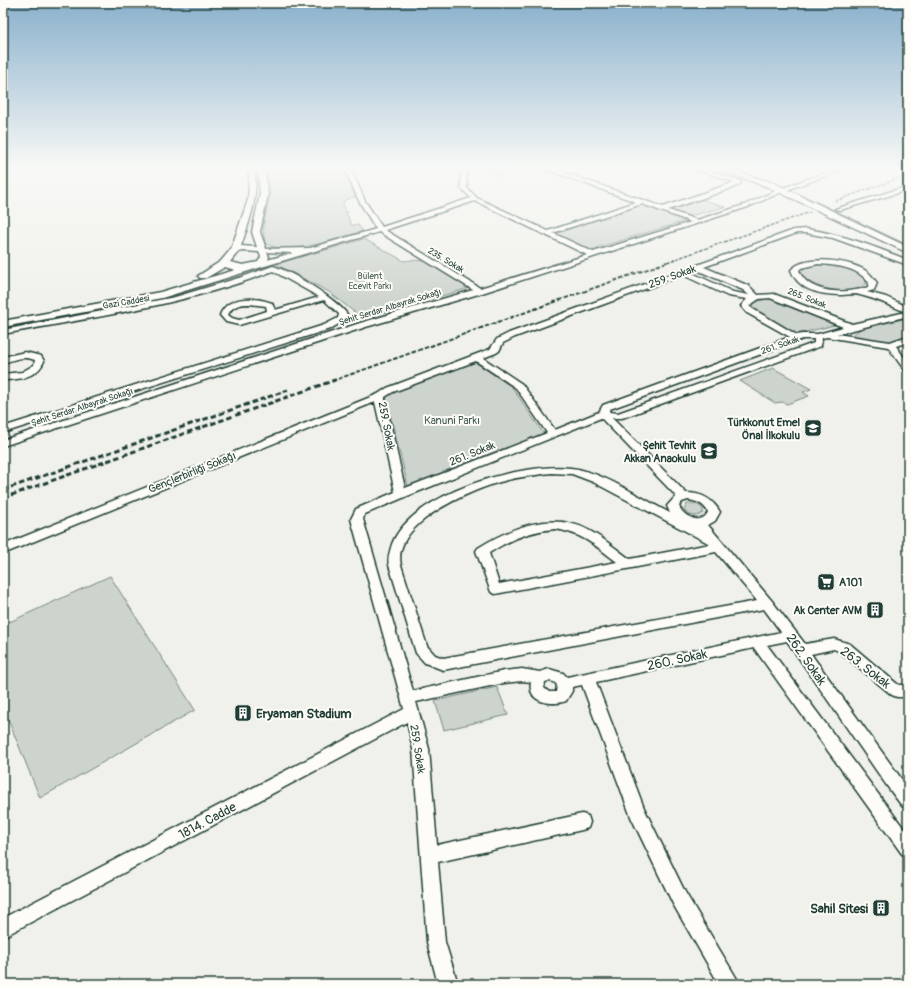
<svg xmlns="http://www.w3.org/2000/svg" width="911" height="987" font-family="Pangolin,sans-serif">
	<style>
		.green { fill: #cdd3cd; stroke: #768880 }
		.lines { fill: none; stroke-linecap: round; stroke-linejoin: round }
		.minor-casing { stroke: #1f3d34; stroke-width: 3 }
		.major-casing { stroke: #1f3d34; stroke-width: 3 }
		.minor { fill: #fdfcf7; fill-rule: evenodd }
		.major { fill: #fdfcf7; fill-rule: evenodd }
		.rail-far2 { stroke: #1f3d34; stroke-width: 1.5; stroke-dasharray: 3.5 1.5; stroke-linecap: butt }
		.rail-far1 { stroke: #1f3d34; stroke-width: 2; stroke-dasharray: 4.5 2; stroke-linecap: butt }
		.rail { stroke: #1f3d34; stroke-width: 3; stroke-dasharray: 5.5 3; stroke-linecap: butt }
		.labels { text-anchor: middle; stroke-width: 4; stroke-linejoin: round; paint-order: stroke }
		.far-street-label { font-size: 9px; fill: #1f3d34; stroke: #fdfcf7 }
		.far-park-label { font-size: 9px; fill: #425b53; stroke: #fdfcf7 }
		.street-label { font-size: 11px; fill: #1f3d34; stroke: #fdfcf7 }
		.park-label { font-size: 11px; fill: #425b53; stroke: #fdfcf7 }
		.poi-label { font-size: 11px; font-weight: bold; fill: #1f3d34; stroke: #fdfcf7; text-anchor: end }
		.near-street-label { font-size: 13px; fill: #1f3d34; stroke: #fdfcf7 }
		.near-poi-label { font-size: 13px; font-weight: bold; fill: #1f3d34; stroke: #fdfcf7; text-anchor: start }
	</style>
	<rect width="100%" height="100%" fill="#f0f1eb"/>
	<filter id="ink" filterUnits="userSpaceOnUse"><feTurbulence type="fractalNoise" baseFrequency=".025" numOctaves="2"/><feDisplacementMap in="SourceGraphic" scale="8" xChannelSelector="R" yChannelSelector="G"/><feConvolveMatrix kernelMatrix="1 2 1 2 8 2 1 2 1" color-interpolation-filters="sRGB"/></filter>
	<g filter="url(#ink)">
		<path class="green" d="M266,169H344L355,197L345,200L343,204L351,225H358L363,231C341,237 286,258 265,243C261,223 266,216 270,197C271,187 268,178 266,169Z
			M482,169H523L499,176Z
			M798,193L908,245V247L794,194Z
			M698,198L725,207L689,216L668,209Z
			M642,204L688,220L590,250L553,233Z
			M364,239L404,261L411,260L425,261L469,288L363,319L329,292L276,264Z
			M817,264C833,264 853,266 865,279L866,283C855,298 807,289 801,273C804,266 810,266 817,264Z
			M770,298H776L839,324L798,334H794L748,307L750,303Z
			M908,318V337L893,342L856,338L852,335L862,328Z
			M473,361L512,387L544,434L408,486L386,398L392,393Z
			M773,368L811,389L803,392L809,396L787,404L782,402L775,403L740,381Z
			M687,504C693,503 699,504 703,509V513C696,518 688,516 684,510Z
			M110,576L195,710L40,798L3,707V625Z
			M497,687L508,715L444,730L435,701Z"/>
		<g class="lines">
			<defs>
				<path id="minor" d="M345,169H351L365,201L382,227L471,198L461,188L460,169H466L467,188L477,198L548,231L636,202L545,169H553L663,207L735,182L695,169H703L741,181V183L735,187L668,210L697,220L744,205L780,189L836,169H844L784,191L748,207L482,293L366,327L3,446V440L360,323L473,290L379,232L265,266H259V262L293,253L263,252L261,251V249L310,248L376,229L359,201ZM475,201L587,255L480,288L385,230ZM642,204L691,222L593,252L553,233Z
					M908,186V190L840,210L835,209Z
					M806,229C842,234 875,247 908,260V265L833,238L806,233H797L704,267L749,286L758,295L774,294L852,324L906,312C891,306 877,299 860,295C855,293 848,295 842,295C822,295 798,291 791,270C805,254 850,260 866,271C871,274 874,279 877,283L874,290L867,292L886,297L908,307V316L837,334L890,342L908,336V342L896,346L908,363V372L905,371L888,347L827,337L822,338L821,346L622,418H612L686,493C701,493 712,498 720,512L715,521L708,525L772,601L805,644L834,639L850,644L896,683L899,685H908V697H897L892,695L840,652L834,649L811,654L908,788V809L902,806L887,786L787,641L767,645L908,834V856L902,854L754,648L596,682L644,808L685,892L740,984H719L673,904L631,817L582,685L572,687V691L566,701C552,706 527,703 531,682L522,681L504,683L416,702L429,749L437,845L582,814L588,816L590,822L588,828L582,830L438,862L445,942L458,984H438L427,942L413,749L407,722L3,937V918L404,709L351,519L356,509L395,492L375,402L3,554V545L378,394L387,388L490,349L497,339L509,333L794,230ZM818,264C836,265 858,267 869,283L868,287C848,294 807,295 799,270L801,268ZM697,270L743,290L749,295L733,292L690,272ZM683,275L728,296L747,299L741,306L747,313L790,337L603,405L599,412L555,430L522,384L483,358L496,353L499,351L503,343L515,337ZM770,298L843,327L818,334H802L797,335L753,309L749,306L759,299ZM803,339H814V343L618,413L609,412L610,409ZM476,361L516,388L547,433L405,488L385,401V397L393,392ZM601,418L676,496L667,506L670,513C643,499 601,471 571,468C521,462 412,493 392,544C390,552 387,557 389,565L416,653L425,663L443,670L764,609L781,632L567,677L563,673L549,669L540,672L522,669L504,671L413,691L363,519L365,514L405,497ZM551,473L572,474L593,482L710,544L630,559C617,550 605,539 590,531C553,510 510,528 478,548L476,551L491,592L495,594L716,552L757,601L443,658L435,655L427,646L401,565C391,524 469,491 500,482C517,477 534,475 551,473ZM688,500C697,501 704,504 708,512C702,526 683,517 679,506L682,502ZM555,529C582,533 596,546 617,562L499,584L489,553C510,539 530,531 555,529ZM549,681L554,682L557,685L556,692H549L544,688L545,682Z
					M273,266C291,271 336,299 347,314L344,321L330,329L3,433V427L324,325L338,318L339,314L324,300L239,325L226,322L220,315C228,295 255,297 272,303L275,310L319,297L273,271C186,305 94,317 3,334V330L175,297L242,277ZM250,304L266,306L267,311L239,320L232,318L228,315C232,305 241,304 250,304Z
					M25,352L41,356L44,361C38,377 19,380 3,380V374L22,372L34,365L35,360C23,355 14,360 3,363V357Z"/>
				<path id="major" d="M248,169H254C259,196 250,220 241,246L257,247L252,232L260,194L258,169H264L268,194L260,232L269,257L265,266L162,298L3,327V321L160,292L235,270L225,267L206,278H200L198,276L221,261L231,249L248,200L249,179ZM243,251L259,252L261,257L258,262L243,265L230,262L238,252Z
					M719,169H728L774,183L908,247V253L768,187L720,170Z"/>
			</defs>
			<use href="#minor" class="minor-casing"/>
			<use href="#major" class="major-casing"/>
			<use href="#minor" class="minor"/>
			<use href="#major" class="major"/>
			<path class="rail-far2" d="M835,201L908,175
				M667,262L810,212"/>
			<path class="rail-far1" d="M332,381L670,261"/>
			<path class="rail" d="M3,490L288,390
				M3,498L335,380"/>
		</g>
	</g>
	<linearGradient id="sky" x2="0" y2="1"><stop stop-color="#8bb1cd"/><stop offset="0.55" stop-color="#f8f9f6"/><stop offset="1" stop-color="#f8f9f6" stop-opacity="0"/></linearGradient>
	<rect width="911" height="307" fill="url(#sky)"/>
	<defs>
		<symbol id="school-square" viewBox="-11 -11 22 22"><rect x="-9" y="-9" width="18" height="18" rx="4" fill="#1f3d34" stroke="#fdfcf7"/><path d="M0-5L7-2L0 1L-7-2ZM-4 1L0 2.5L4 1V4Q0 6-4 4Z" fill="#fff"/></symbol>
		<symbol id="supermarket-square" viewBox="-11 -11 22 22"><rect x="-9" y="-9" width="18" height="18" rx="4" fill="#1f3d34" stroke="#fdfcf7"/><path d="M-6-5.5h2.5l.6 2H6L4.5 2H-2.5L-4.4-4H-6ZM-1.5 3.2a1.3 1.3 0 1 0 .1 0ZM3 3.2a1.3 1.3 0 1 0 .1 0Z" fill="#fff"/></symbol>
		<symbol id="building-square" viewBox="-11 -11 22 22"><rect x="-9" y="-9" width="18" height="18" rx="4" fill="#1f3d34" stroke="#fdfcf7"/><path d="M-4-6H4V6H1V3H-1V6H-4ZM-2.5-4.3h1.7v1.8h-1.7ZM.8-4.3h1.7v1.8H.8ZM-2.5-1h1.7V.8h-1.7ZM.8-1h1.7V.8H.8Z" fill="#fff"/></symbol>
	</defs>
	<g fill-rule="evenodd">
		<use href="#school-square" x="803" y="418" width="20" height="20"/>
		<use href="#school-square" x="699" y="441" width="20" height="20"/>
		<use href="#supermarket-square" x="816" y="572" width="20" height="20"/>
		<use href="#building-square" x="865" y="600" width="20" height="20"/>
		<use href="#building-square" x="233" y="703" width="20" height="20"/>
		<use href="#building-square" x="871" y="898" width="20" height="20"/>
	</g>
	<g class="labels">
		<g class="far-street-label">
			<text transform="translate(446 260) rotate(31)" y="3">235. Sokak</text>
			<text transform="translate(807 298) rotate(22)" y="3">265. Sokak</text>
			<text transform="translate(126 302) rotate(-10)" y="3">Gazi Caddesi</text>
			<text transform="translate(390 307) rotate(-17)" y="3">Şehit Serdar Albayrak Sokağı</text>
			<text transform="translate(780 345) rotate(-19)" y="3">261. Sokak</text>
			<text transform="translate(82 407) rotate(-18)" y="3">Şehit Serdar Albayrak Sokağı</text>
		</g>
		<g class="far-park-label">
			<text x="370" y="279">Bülent<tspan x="370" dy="10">Ecevit Parkı</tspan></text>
		</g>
		<g class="street-label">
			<text transform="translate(672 276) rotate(-20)" y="4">259. Sokak</text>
			<text transform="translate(387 426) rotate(79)" y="4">259. Sokak</text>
			<text transform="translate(472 453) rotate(-22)" y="4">261. Sokak</text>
			<text transform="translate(192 472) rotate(-22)" y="4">Gençlerbirliği Sokağı</text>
			<text transform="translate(418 749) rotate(81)" y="4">259. Sokak</text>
		</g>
		<g class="park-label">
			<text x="452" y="424">Kanuni Parkı</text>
		</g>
		<g class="poi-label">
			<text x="800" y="426">Türkkonut Emel<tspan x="800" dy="13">Önal İlkokulu</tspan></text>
			<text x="696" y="449">Şehit Tevhit<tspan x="696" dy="13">Akkan Anaokulu</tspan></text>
			<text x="839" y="586" text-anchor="start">A101</text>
			<text x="862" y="614">Ak Center AVM</text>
		</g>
		<g class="near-street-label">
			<text transform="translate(677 659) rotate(-12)" y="5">260. Sokak</text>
			<text transform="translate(807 659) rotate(55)" y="5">262. Sokak</text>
			<text transform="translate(866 667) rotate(38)" y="5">263. Sokak</text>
			<text transform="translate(207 820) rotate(-28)" y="5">1814. Cadde</text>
		</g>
		<g class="near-poi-label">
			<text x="256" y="718">Eryaman Stadium</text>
			<text x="868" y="913" text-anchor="end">Sahil Sitesi</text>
		</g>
	</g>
	<rect width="911" height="987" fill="none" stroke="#fdfcf7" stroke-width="16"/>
	<rect x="8" y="8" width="895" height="971" fill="none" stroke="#1f3d34" stroke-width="1.5" filter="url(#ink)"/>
</svg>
